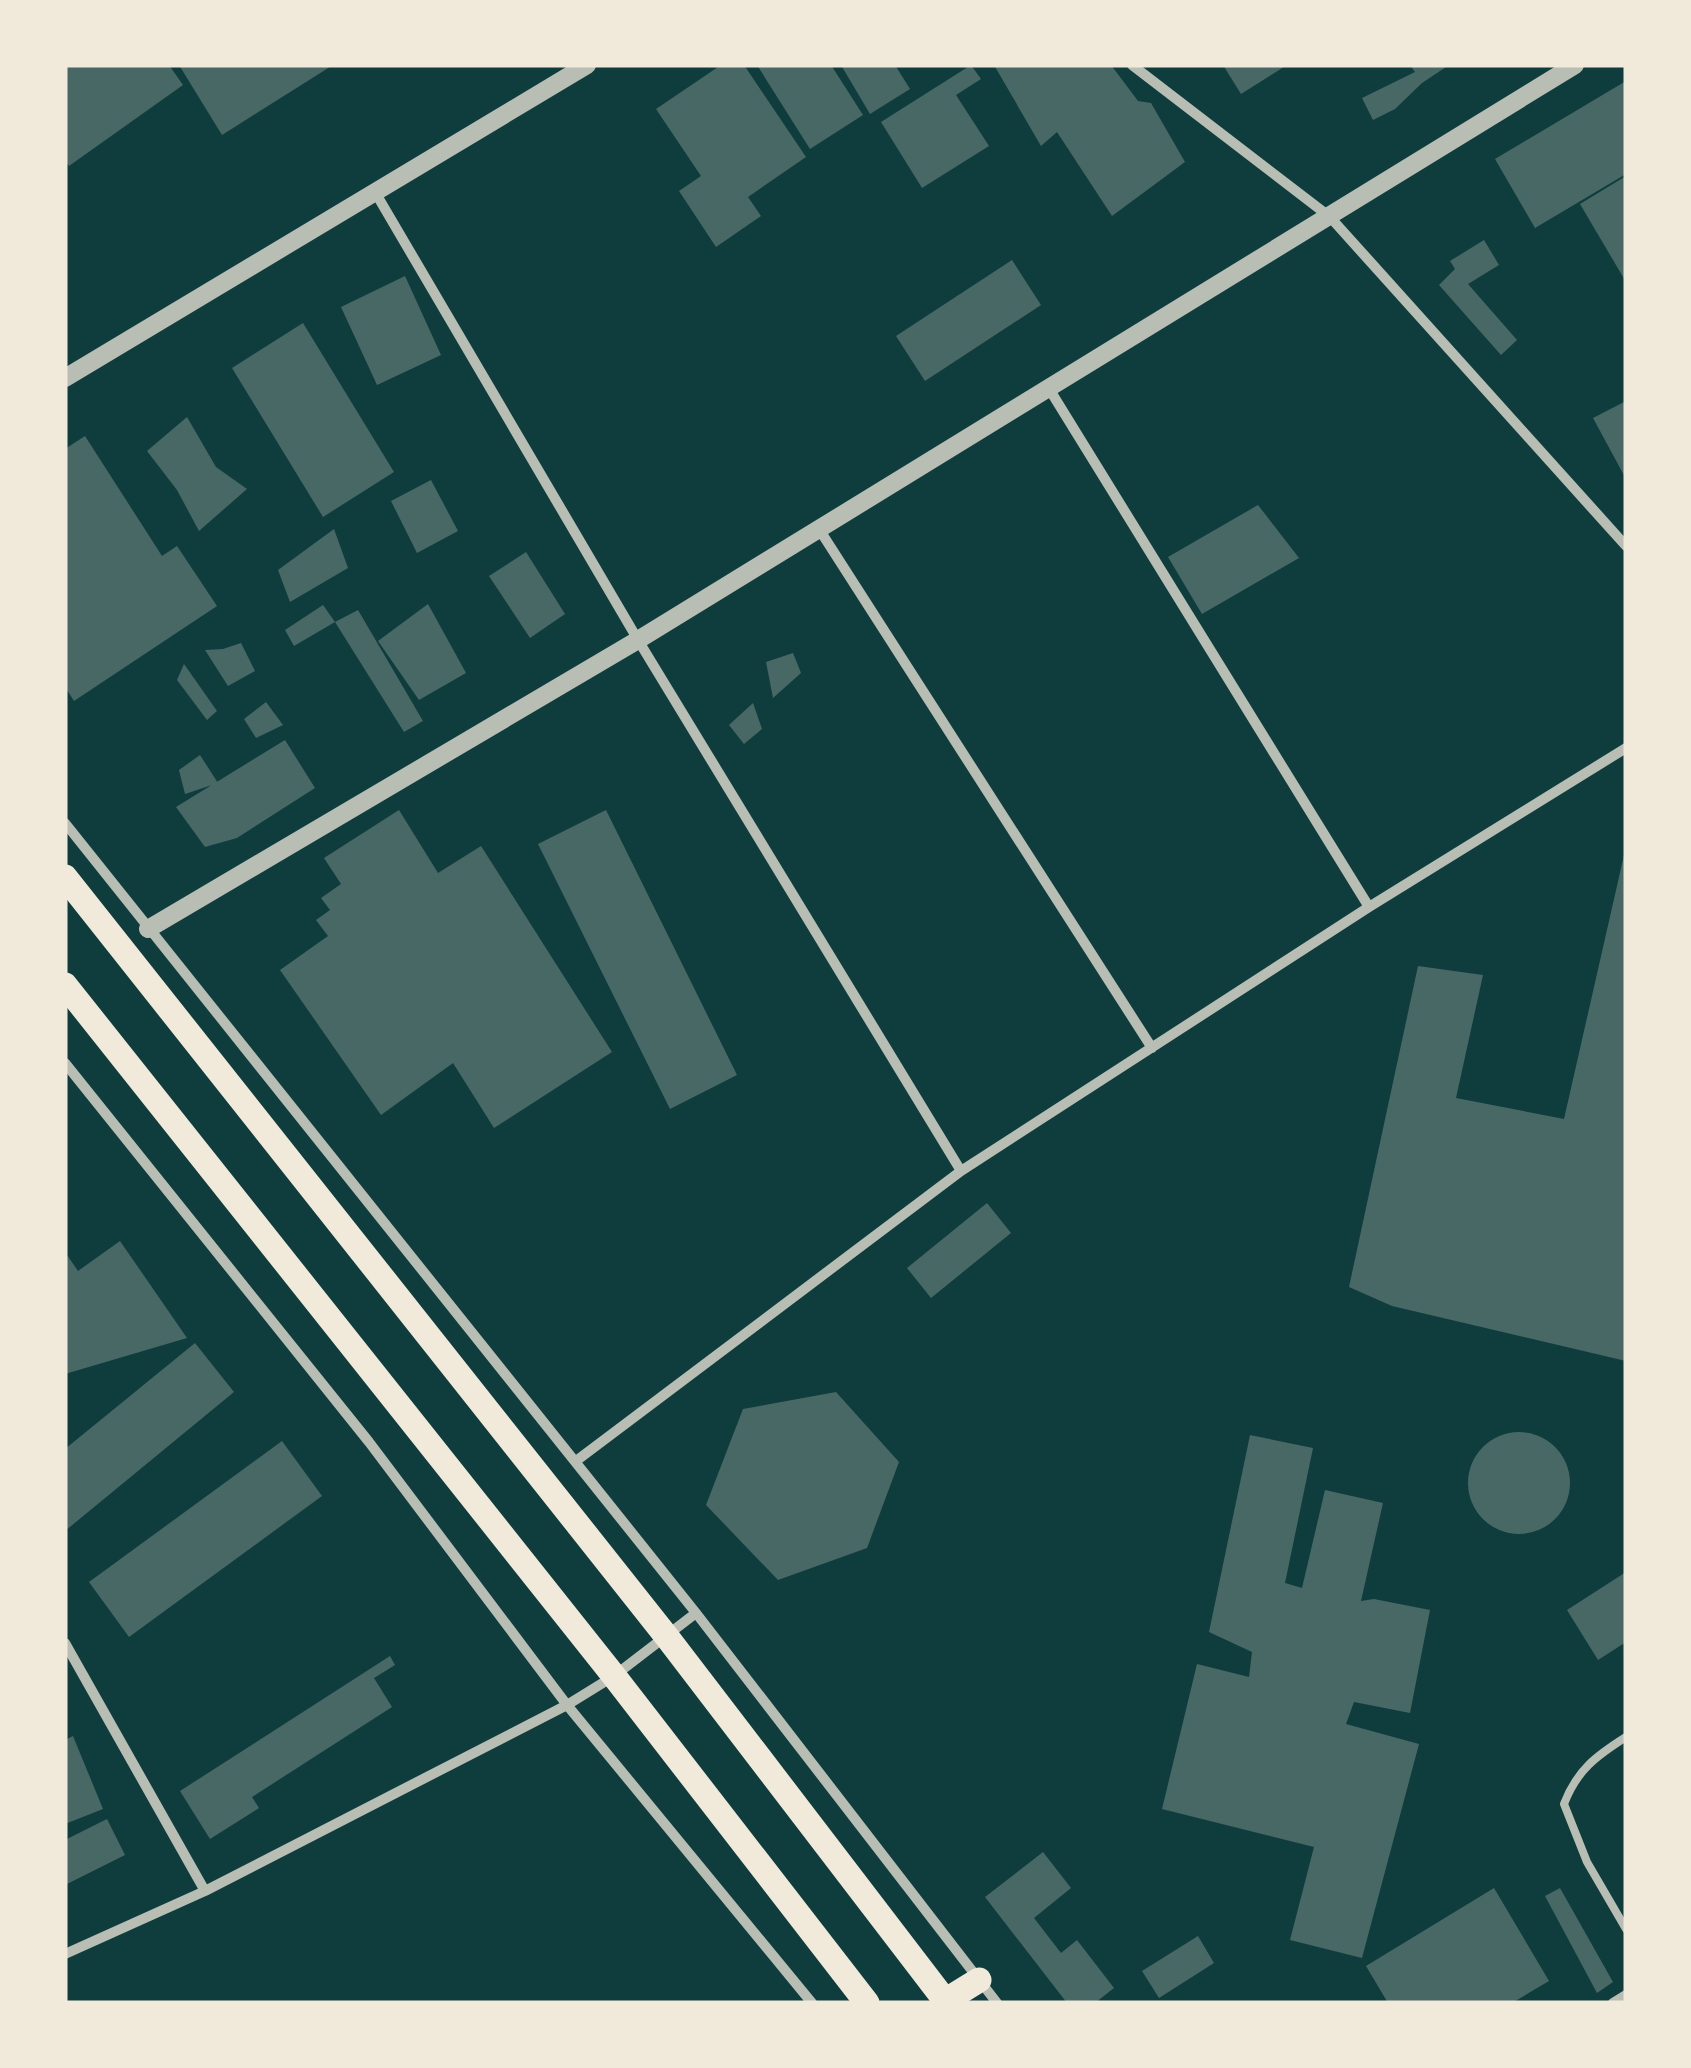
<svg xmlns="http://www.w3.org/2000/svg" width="1691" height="2068" font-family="'Crimson Pro',serif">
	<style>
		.building { fill: #486865 }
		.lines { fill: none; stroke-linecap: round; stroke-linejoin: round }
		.service { stroke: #b8beb3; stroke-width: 8 }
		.minor { stroke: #b8beb3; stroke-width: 10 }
		.tertiary { stroke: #b8beb3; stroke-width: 18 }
		.primary { stroke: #f1e9da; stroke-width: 25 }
	</style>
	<rect width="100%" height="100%" fill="#0f3d3e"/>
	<path class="building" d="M65,65H169L183,85L69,166L65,160Z
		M179,65H333L222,135Z
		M721,65H744L806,157L748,197L761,216L716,247L679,191L701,176L656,109Z
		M757,65H831L863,115L810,149Z
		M841,65H895L910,89L870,114Z
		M971,65L981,79L956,95L989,146L922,188L881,122Z
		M994,65H1111L1138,101L1151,103L1185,162L1112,216L1057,132L1041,146Z
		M1223,65H1287L1241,94Z
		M1410,65H1449L1422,83L1395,109L1373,120L1362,98L1415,72Z
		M1626,81V174L1535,228L1495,159Z
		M1626,176V282L1580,204Z
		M1484,240L1499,265L1468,284L1517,340L1501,355L1439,285L1455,269L1450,261Z
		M1012,260L1041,305L925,381L896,336Z
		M405,276L441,355L377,385L341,307Z
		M303,323L394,472L323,517L232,368Z
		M1626,401V479L1593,418Z
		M187,417L216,467L247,489L199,531L177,490L147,451Z
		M85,436L162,556L177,546L217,606L74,701L65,687V449Z
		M431,480L458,531L417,553L391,501Z
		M1258,505L1299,558L1202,614L1168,557Z
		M334,529L348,568L290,602L278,570Z
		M526,552L565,614L530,638L489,576Z
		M428,604L466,673L419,700L378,641Z
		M323,605L335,622L294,646L285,630Z
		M358,610L423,721L404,732L335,622Z
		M241,643L255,671L228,686L205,650L223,649Z
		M793,653L801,673L773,698L766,662Z
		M184,664L217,711L207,720L177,680Z
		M266,702L283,725L256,738L244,719Z
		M753,703L762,729L744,744L729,725Z
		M285,740L315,788L237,838L205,847L176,807Z
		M200,755L218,783L185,794L179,770Z
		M399,810L438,873L481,846L612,1052L494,1128L453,1063L381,1115L280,970L328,936L316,920L330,910L321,898L341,884L324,858Z
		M606,810L737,1075L670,1109L538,844Z
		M1624,855L1626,1361L1392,1306L1349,1287L1418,966L1483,975L1456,1098L1564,1119Z
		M987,1203L1011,1233L931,1298L907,1268Z
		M120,1241L187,1338L65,1374V1252L78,1271Z
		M195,1343L234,1392L65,1531V1449Z
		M836,1392L899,1462L867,1548L778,1580L706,1505L743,1409Z
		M1468 1483a51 51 0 1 1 102 0a51 51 0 1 1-102 0Z
		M1250,1435L1313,1448L1285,1583L1302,1588L1325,1490L1383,1503L1361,1601L1374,1599L1430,1610L1410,1713L1354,1702L1346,1724L1419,1744L1362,1958L1290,1940L1314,1847L1162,1809L1197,1664L1249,1677L1252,1652L1209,1632Z
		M282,1441L322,1496L129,1637L89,1582Z
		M1626,1572V1642L1598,1660L1567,1610Z
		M390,1656L395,1665L374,1678L392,1707L252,1797L259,1808L210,1839L180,1791Z
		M73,1736L103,1809L65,1824V1740Z
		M107,1819L125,1855L67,1884L65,1840Z
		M1043,1852L1071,1888L1034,1918L1061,1953L1077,1940L1114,1988L1095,2003H1067L985,1897Z
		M1494,1888L1549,1981L1512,2003H1388L1366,1966Z
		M1560,1888L1613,1982L1597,1993L1545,1896Z
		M1198,1936L1214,1963L1159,1998L1142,1971Z"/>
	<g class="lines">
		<path class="service" d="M1626,1737C1596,1756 1577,1770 1564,1804L1587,1862L1626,1929"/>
		<path class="minor" d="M1132,65L1330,217L1626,546
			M375,192L638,640L961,1171
			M1048,387L1369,907
			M819,529L1152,1048
			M65,823L696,1613L997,2003
			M65,1063L369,1442L567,1705L812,2003
			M576,1461L961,1171L1369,907L1626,748
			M65,1643L205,1891
			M65,1954L205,1891L567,1705L614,1676L696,1613
			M1613,2003L1626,1995"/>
		<path class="tertiary" d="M65,378L587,65
			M148,929L638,640L1575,65"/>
		<path class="primary" d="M65,877L667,1637L947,2003
			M65,985L614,1676L867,2003
			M945,2001L979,1980"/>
	</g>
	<rect width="1691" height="2068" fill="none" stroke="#f1e9da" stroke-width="135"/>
</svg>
